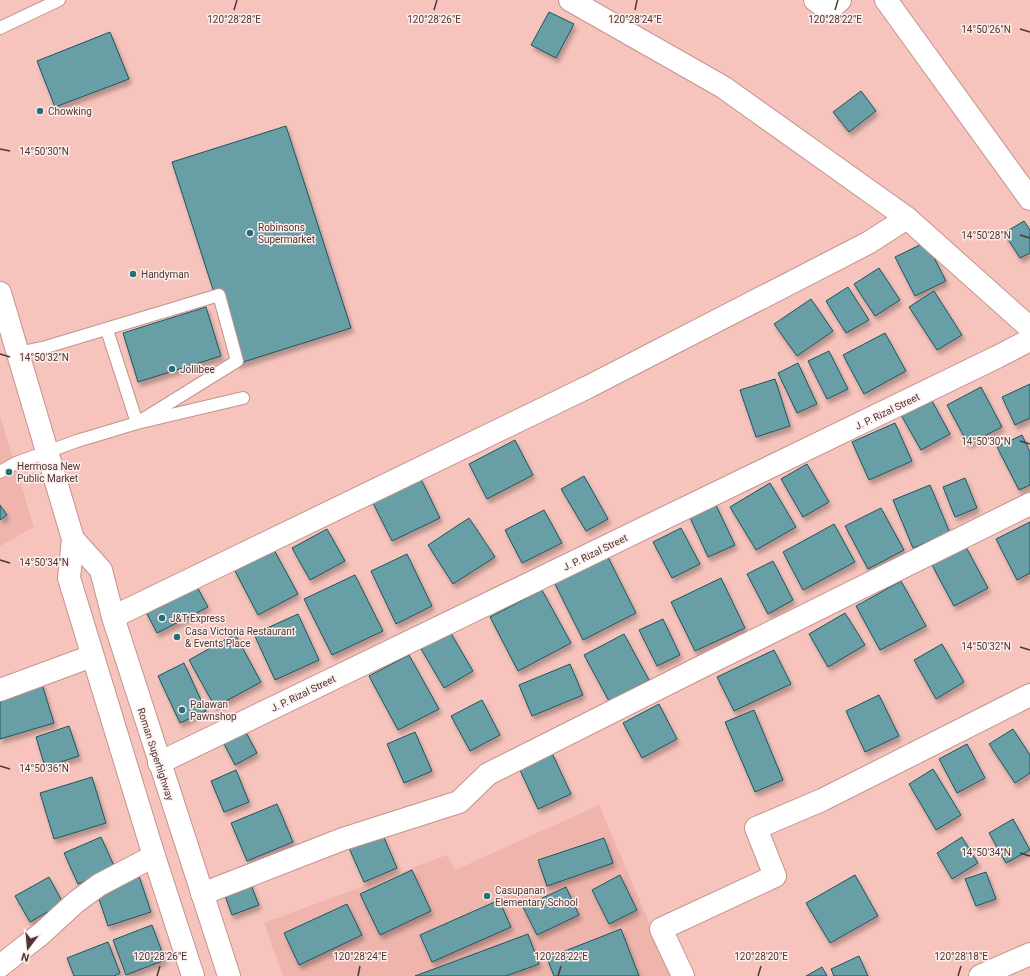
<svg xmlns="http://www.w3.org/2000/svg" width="1030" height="976" font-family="Roboto,sans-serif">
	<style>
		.built { fill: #efb5ad }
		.building { fill: #679ea6; stroke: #1c565d; filter: url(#shadow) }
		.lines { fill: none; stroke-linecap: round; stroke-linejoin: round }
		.lane-casing { stroke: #c3938c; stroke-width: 14 }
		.street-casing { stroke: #c3938c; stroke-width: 24 }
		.secondary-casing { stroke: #c3938c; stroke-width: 24 }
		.primary-casing { stroke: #c3938c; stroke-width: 24 }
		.lane { stroke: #fff; stroke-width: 12 }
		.street { stroke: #fff; stroke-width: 22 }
		.secondary { stroke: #fff; stroke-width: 22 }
		.primary { stroke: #fff; stroke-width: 22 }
		.ticks { fill: none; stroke: #4b3734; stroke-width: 1.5 }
		.poi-dot { fill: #256f78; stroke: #feeeec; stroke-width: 1.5 }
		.labels { text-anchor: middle; stroke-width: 3; stroke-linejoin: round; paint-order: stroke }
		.poi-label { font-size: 10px; fill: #4b3734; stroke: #feeeec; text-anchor: start }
		.street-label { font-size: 10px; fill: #4b3734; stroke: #feeeec }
		.ticks-label { font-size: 10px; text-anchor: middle; fill: #4b3734; stroke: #feeeec; stroke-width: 3; stroke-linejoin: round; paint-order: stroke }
	</style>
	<defs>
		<filter id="shadow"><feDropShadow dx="2.5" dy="4.5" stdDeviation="2" flood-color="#0004"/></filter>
	</defs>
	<rect width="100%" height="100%" fill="#f7c4bd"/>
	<path class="built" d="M0,416L34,527L0,546Z
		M599,805L672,976H283L264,923L447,855L455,870Z"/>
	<path class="building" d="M549,12L574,24L556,58L531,45Z
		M110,32L129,79L55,107L37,61Z
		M861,91L876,111L849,132L833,112Z
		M286,126L351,328L237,364L172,162Z
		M1024,221L1030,230V253L1020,258L1004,233Z
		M926,242L946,281L915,296L895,257Z
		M879,268L900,300L875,316L854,284Z
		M848,287L869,320L846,333L826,301Z
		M934,291L962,335L937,350L909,307Z
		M811,299L833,331L797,356L774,324Z
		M206,307L221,356L138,382L123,333Z
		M885,333L906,371L864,394L843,355Z
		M829,351L848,389L827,399L808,361Z
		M798,363L817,404L797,413L778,373Z
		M775,379L790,426L756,437L740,390Z
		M1030,384V418L1015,425L1002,397Z
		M981,387L1002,427L968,444L947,405Z
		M931,399L950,434L921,450L901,415Z
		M895,423L912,461L869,480L852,442Z
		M1022,435L1030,452V485L1019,490L997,447Z
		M515,440L533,475L487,499L469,464Z
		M807,464L829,502L803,517L781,479Z
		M584,476L608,519L586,531L561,489Z
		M420,477L440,518L392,541L372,501Z
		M965,478L977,508L955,517L943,487Z
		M770,483L796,527L756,550L730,507Z
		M930,485L950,533L913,548L893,500Z
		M714,501L735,545L708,557L688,513Z
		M0,505L7,515L0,520Z
		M881,508L904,550L868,569L845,526Z
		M544,510L562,543L522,563L505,530Z
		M469,518L495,557L453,584L428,545Z
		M1030,522V573L1017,580L996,539Z
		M834,524L855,562L803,590L783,552Z
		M681,528L700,564L672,578L653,542Z
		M327,529L345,561L310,580L292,548Z
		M966,547L988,588L954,606L932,565Z
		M273,548L298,594L258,615L234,569Z
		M606,553L636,613L583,640L553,580Z
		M407,554L432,606L396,624L371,571Z
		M773,561L793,600L768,614L747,574Z
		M355,575L383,631L332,655L304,599Z
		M721,578L745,628L695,651L671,602Z
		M901,581L926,626L880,650L856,606Z
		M196,585L208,607L157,633L145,610Z
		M542,590L571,643L518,671L490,617Z
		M845,613L865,645L828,667L809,634Z
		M298,614L319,660L275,680L254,634Z
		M663,619L680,655L657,666L639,630Z
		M449,630L473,671L444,688L420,647Z
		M235,634L261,682L215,707L189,660Z
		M624,634L649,680L609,701L584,655Z
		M942,644L964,682L936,699L914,660Z
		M774,650L791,684L734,711L717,677Z
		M409,655L439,709L398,730L369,676Z
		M184,663L206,711L180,723L158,676Z
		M570,664L583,695L532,716L519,685Z
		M41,681L54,723L0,739V694Z
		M879,695L899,736L865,752L846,711Z
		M482,700L500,735L470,751L451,716Z
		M659,704L677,739L642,758L623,723Z
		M754,710L783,780L755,792L725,722Z
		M242,725L257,753L235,765L220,736Z
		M69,726L79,756L45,767L36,737Z
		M1013,729L1030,755V773L1015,783L989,744Z
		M415,732L432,771L404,783L387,744Z
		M967,744L985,778L957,793L939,759Z
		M552,753L571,794L538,809L519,768Z
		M933,769L961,815L936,830L909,784Z
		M236,770L249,802L224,812L211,781Z
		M92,777L106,823L54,839L40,793Z
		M277,804L293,842L247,861L231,823Z
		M1013,819L1030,850L1006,863L989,833Z
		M382,833L397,868L364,882L349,848Z
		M101,837L115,868L78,884L64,853Z
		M962,837L978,863L952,879L937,853Z
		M604,838L613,863L547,886L538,860Z
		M412,870L431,911L380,935L360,894Z
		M986,872L996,899L976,906L965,879Z
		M620,875L637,910L609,924L592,890Z
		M855,875L878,916L830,943L806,903Z
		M139,876L151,912L108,926L96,890Z
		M49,877L63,903L30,922L15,896Z
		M249,880L259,905L232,915L223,890Z
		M566,887L579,915L537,935L523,907Z
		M499,900L511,927L432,962L420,935Z
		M347,904L362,935L299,965L284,933Z
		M152,925L165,960L126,975L113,940Z
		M621,929L639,976H554L547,958Z
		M528,934L539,964L506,976H415Z
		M108,942L120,973L114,976H74L67,958Z
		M859,956L868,976H834L831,969Z
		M822,967L827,976H806Z"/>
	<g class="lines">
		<defs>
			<path id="lane" d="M0,28L59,0
				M107,330L137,423
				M18,353L46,347L219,295L237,361L137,423
				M0,472L16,463L77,441L137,423L243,398"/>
			<path id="street" d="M570,0L723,87L907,218L1030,328
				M815,0L829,10L840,0
				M886,0L1030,199
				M113,617L588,387L868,243L907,218
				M0,690L92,656
				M159,763L997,357L1030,340
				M202,894L343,839L459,802L488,774L701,667L1030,504
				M0,966L41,934L76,902L99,885L154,856
				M683,976L661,929L775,876L756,828L822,800L1030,695"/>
			<path id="secondary" d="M980,976L1030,954"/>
			<path id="primary" d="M0,293L73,539L69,578L154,856L193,976
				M73,539L101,570L113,617L229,976"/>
		</defs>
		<use href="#lane" class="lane-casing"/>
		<use href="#street" class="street-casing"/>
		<use href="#secondary" class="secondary-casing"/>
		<use href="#primary" class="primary-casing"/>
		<use href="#lane" class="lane"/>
		<use href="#street" class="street"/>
		<use href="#secondary" class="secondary"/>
		<use href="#primary" class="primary"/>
	</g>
	<path class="ticks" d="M234,10L237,0M434,10L437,0M635,10L637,0M835,10L838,0M1020,29L1030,32M0,149L10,151M1020,235L1030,238M0,354L10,357M1020,441L1030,444M0,560L10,563M1020,647L1030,650M0,766L10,769M1020,853L1030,856M157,976L160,966M358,976L360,966M558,976L561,966M758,976L761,966M958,976L961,966"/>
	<g class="poi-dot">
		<circle cx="40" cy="111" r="4"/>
		<circle cx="250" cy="233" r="4"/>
		<circle cx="133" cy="274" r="4"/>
		<circle cx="172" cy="369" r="4"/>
		<circle cx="9" cy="472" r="4"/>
		<circle cx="162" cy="618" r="4"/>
		<circle cx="177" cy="637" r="4"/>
		<circle cx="182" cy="710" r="4"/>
		<circle cx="487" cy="896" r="4"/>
	</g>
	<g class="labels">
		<g class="poi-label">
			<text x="48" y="115">Chowking</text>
			<text x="258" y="231">Robinsons<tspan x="258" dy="12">Supermarket</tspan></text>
			<text x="141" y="278">Handyman</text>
			<text x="180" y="373">Jollibee</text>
			<text x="17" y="470">Hermosa New<tspan x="17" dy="12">Public Market</tspan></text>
			<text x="170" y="622">J&amp;T Express</text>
			<text x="185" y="635">Casa Victoria Restaurant<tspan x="185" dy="12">&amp; Events Place</tspan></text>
			<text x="190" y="708">Palawan<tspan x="190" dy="12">Pawnshop</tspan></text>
			<text x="495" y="894">Casupanan<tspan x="495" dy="12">Elementary School</tspan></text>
		</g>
		<g class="street-label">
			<text transform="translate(887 411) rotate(-26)" y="4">J. P. Rizal Street</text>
			<text transform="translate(595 552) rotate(-26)" y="4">J. P. Rizal Street</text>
			<text transform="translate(303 693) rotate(-26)" y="4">J. P. Rizal Street</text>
			<text transform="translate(156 754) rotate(72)" y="4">Roman Superhighway</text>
		</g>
	</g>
	<g class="ticks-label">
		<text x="234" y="23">120°28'28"E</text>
		<text x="434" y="23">120°28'26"E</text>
		<text x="635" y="23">120°28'24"E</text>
		<text x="835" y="23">120°28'22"E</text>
		<text x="986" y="33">14°50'26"N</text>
		<text x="44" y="155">14°50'30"N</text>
		<text x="986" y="239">14°50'28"N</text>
		<text x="44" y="361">14°50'32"N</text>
		<text x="986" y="445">14°50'30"N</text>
		<text x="44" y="566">14°50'34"N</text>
		<text x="986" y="650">14°50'32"N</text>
		<text x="44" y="772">14°50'36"N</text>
		<text x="986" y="856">14°50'34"N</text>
		<text x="160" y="960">120°28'26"E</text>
		<text x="360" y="960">120°28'24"E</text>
		<text x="561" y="960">120°28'22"E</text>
		<text x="761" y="960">120°28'20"E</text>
		<text x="961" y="960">120°28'18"E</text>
	</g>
	<g transform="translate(28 948) rotate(196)" stroke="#feeeec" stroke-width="3" paint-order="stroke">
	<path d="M0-3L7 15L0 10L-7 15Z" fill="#4b3734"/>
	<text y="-6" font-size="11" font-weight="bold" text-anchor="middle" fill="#4b3734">N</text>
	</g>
</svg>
